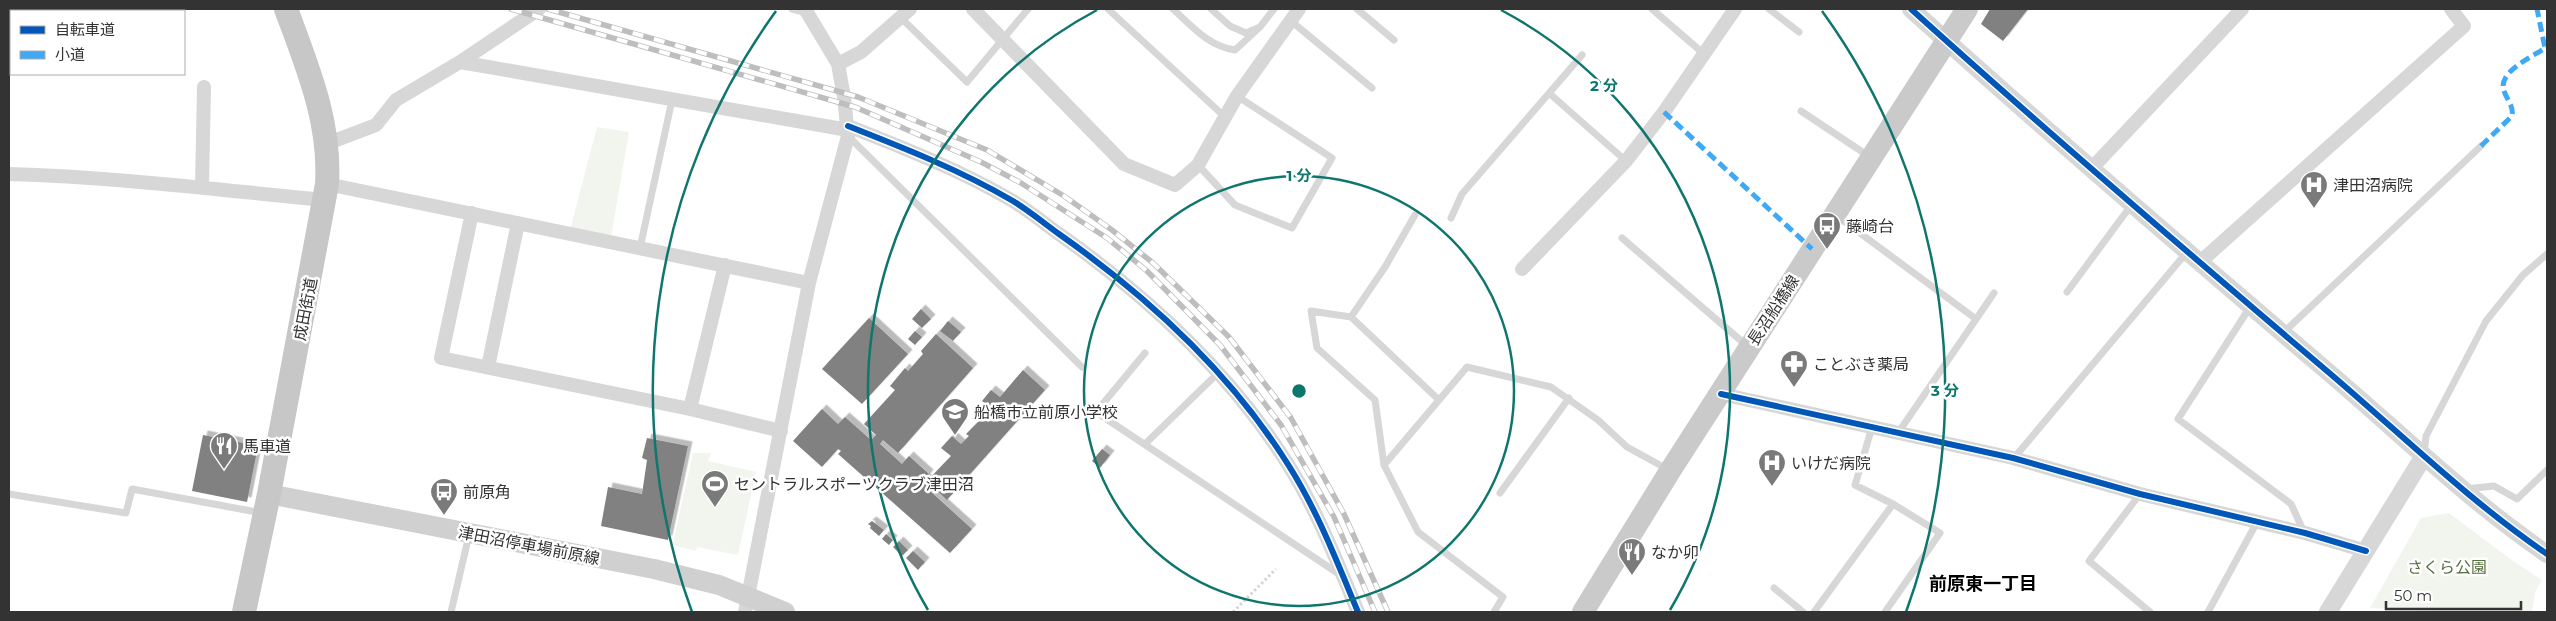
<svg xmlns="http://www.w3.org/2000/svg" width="2556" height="621" font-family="Montserrat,'Noto Sans JP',sans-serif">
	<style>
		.green { fill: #f1f5ed }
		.building { fill: #818181; filter: url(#shadow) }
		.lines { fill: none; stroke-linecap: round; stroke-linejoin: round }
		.path { stroke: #d6d6d6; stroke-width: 3; stroke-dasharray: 2.5 2.5; stroke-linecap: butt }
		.service { stroke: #d7d7d7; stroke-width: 7 }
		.minor { stroke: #d7d7d7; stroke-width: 14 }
		.tertiary { stroke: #d7d7d7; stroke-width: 18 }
		.secondary { stroke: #d0d0d0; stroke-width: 20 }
		.primary { stroke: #cacaca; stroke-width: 22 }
		.trunk { stroke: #c7c7c7; stroke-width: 24 }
		.rail-casing { stroke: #bebebe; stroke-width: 5.5 }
		.rail { stroke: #fff; stroke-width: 4; stroke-dasharray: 11; stroke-linecap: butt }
		.quiet { stroke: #3fa9f5; stroke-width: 5; stroke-dasharray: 10 5; stroke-linecap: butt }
		.cycleway-casing { stroke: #fff; stroke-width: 9 }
		.cycleway { stroke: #0057b8; stroke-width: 6 }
		.ring { fill: none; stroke: #0f766e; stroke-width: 2.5 }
		.labels { text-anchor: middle; stroke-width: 5; stroke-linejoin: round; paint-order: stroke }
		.poi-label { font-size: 16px; fill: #333; stroke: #fff; text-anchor: start }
		.street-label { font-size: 16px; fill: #333; stroke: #fff }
		.park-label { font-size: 16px; fill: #56703f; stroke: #fff }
		.neighbourhood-label { font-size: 18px; font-weight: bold; fill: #000; stroke: #fff }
		.centre { fill: #0f766e; stroke: #fff; stroke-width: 2.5 }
		.ring-label { font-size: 15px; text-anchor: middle; font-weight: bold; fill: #0f766e; stroke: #fff; stroke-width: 5; stroke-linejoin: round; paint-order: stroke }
	</style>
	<defs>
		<filter id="shadow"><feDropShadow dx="4.5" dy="-4.5" stdDeviation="0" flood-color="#0004"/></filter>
	</defs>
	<rect width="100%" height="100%" fill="#fff"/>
	<path class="green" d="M597,127L629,132L611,237L570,230Z
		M693,453H711L708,461L756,472L738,555L697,547L696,551L675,546L673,543Z
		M2449,513L2513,561L2542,580L2535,592L2532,612H2453L2370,608L2421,518Z"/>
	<path class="building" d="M1990,9H2028L2003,41L1981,24Z
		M921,309L931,319L922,328L912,319Z
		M869,318L908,354L862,404L822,369Z
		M948,321L961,332L953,341L940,331Z
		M915,331L922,337L915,345L908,339Z
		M936,334L973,368L898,453L883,440L880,444L902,464L909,456L929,474L926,478L928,480L951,456L941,448L952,436L961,444L969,436L966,434L991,409L982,401L991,390L1000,397L1023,370L1045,390L947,500L933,487L930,491L972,529L950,553L838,454L841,451L838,449L822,467L793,441L822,409L838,424L845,417L871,440L876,435L864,424L895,390L890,386L905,368L908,371L923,354L921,351Z
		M203,435L258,446L247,502L192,491Z
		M647,438L688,446L668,540L601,526L608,487L642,494L647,460L642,458Z
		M1102,449L1110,455L1100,468L1092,461Z
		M872,521L884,530L879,536L870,528L871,526L868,524Z
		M886,534L893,540L889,545L882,539Z
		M899,541L908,550L902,556L893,547Z
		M913,551L925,562L918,570L906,558Z"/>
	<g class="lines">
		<path class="path" d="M2545,48L2547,47
			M1233,612L1276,569"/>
		<path class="service" d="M792,9L807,13
			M1108,9L1225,117
			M1173,9C1192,26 1208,46 1235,50L1260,27
			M1211,9L1230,26L1246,33L1260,27L1274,9
			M1357,9L1394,40
			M1652,9L1704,54
			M1769,9L1799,32
			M900,17L967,82L1028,9
			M1291,21L1372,88
			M1549,93L1626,161
			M1801,111L1870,157
			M848,136L1082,367
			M1198,165L1235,205L1292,228L1332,158L1237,96
			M1837,216L1976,319
			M1451,218L1462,194L1582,55
			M1622,238L1746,345
			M640,248L672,100
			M2067,292L2132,204
			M2250,307L2178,419L2291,504L2304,532
			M1351,317L1385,267L1415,215
			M2283,333L2481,146
			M1145,353L1096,412L1339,574
			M1439,400L1351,317L1311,311L1317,348L1375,400L1384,465L1418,532L1503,597L1494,612
			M1872,427L1855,485L1893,504L1940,533L1885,612
			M1898,433L1994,293
			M1145,444L1217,374
			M2424,454L2426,436L2486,321L2523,275L2547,254
			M2014,458L2187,252
			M1384,465L1467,367L1551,387L1598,420L1627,447L1669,470
			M2465,489L2494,486L2517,499L2547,470
			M1500,493L1569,398
			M9,494L126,513L132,489L262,513
			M2140,494L2089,561L2150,612
			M1774,588L1803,612
			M451,612L469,535
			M1814,612L1893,504
			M2208,612L2257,522"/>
		<path class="minor" d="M973,9L1124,164L1175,185L1198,165L1237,96L1299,9
			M460,62L848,130
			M838,64L861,52L910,9
			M848,126C904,148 960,170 1013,201C1029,211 1044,223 1059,234C1147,296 1231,373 1289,466C1318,512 1337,562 1358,612
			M326,144L376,125L396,100L460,62L539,9
			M2092,168L2242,9
			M9,174C115,177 220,190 325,200
			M327,184L809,283
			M202,186L204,87
			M472,213L441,358L690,409L781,431
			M2199,263L2464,26L2451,9
			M1522,269L1626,161L1664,112L1735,9
			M488,367L518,223
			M1721,394L2013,458L2140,494L2305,533L2366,551
			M690,409L725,265
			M745,612L809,283L848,136L844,97L838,64L805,9"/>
		<path class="tertiary" d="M1911,9C2047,132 2187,252 2327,371C2400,433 2468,500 2547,554
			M2328,612L2424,456"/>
		<path class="secondary" d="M269,494L654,569L719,585L785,612"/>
		<path class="primary" d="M1583,612L1670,471L1967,9"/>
		<path class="trunk" d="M244,612L269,494L327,184C331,122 307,66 286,9"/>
		<defs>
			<path id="rail" d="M511,9L855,107L981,162L1021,183L1107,238L1147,271L1220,345L1281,425L1334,517L1375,612
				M548,9L858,97L987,150L1064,196L1112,230L1153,263L1229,337L1291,418L1344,514L1388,612"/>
		</defs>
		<use href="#rail" class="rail-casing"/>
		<use href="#rail" class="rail"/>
		<path class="quiet" d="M1664,112L1812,249
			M2481,146L2512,116C2514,106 2507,100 2504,91C2497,72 2532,57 2545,48L2537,9"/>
		<defs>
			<path id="cycleway" d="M1911,9C2047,132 2187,252 2327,371C2400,433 2468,500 2547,554
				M848,126C904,148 960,170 1013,201C1029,211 1044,223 1059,234C1147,296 1231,373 1289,466C1318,512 1337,562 1358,612
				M1721,394L2013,458L2140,494L2305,533L2366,551"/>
		</defs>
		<use href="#cycleway" class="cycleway-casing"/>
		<use href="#cycleway" class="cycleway"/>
	</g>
	<g class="ring">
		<circle cx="1299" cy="391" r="215"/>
		<path d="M928 610A431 431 0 0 1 1097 10M1501 10A431 431 0 0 1 1670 610"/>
		<path d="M692 612A646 646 0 0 1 776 11M1822 11A646 646 0 0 1 1906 612"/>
	</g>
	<defs>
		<symbol id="hospital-pin" viewBox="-11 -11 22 30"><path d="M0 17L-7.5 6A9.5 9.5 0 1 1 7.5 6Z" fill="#7a7a7a" stroke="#fff"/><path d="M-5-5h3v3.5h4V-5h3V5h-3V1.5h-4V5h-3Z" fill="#fff"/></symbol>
		<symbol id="bus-pin" viewBox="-11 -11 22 30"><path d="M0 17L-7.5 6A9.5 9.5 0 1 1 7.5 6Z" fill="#7a7a7a" stroke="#fff"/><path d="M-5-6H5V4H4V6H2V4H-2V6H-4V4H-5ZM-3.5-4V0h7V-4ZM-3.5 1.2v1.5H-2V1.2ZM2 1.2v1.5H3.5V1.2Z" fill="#fff"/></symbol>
		<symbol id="pharmacy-pin" viewBox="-11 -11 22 30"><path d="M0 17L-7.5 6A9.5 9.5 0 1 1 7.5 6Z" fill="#7a7a7a" stroke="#fff"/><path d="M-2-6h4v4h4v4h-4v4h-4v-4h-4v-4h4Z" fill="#fff"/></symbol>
		<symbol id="school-pin" viewBox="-11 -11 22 30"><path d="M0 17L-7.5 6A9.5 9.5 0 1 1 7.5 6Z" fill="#7a7a7a" stroke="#fff"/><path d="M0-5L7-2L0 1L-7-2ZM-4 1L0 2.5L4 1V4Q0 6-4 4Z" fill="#fff"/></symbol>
		<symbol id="restaurant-pin" viewBox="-11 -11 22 30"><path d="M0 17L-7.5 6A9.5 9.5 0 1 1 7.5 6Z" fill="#7a7a7a" stroke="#fff"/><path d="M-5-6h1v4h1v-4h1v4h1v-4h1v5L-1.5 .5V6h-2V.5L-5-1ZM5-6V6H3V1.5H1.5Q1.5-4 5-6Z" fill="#fff"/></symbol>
		<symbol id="stadium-pin" viewBox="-11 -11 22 30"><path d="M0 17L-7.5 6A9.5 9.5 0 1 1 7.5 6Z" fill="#7a7a7a" stroke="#fff"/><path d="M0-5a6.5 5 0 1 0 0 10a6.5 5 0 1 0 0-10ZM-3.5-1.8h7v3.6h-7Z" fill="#fff"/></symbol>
	</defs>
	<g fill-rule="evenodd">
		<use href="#hospital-pin" x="2298" y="169" width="32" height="43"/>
		<use href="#bus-pin" x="1811" y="210" width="32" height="43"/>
		<use href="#pharmacy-pin" x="1778" y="348" width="32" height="43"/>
		<use href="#school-pin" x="939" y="396" width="32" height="43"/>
		<use href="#restaurant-pin" x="208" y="430" width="32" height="43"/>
		<use href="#hospital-pin" x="1756" y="447" width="32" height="43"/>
		<use href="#stadium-pin" x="699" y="468" width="32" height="43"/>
		<use href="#bus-pin" x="428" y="476" width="32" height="43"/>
		<use href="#restaurant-pin" x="1616" y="536" width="32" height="43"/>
	</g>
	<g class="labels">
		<g class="poi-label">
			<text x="2333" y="191">津田沼病院</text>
			<text x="1846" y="232">藤崎台</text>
			<text x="1813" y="370">ことぶき薬局</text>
			<text x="974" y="418">船橋市立前原小学校</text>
			<text x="243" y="452">馬車道</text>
			<text x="1791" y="469">いけだ病院</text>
			<text x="734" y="490">セントラルスポーツクラブ津田沼</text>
			<text x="463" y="498">前原角</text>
			<text x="1651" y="558">なか卯</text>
		</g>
		<g class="street-label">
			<text transform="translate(305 309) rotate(-79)" y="6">成田街道</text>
			<text transform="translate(1773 310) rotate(-57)" y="6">長沼船橋線</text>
			<text transform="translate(529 545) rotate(11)" y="6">津田沼停車場前原線</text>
		</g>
		<g class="park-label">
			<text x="2447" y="573">さくら公園</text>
		</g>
		<g class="neighbourhood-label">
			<text x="1983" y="590">前原東一丁目</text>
		</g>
	</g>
	<circle cx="1299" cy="391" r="8" class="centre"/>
	<g class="ring-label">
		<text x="1604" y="91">2 分</text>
		<text x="1299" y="181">1 分</text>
		<text x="1945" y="396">3 分</text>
	</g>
	<rect width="2556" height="621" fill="none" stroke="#333333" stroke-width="20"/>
	<rect x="10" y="10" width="175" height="65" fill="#ffffff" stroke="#adadad"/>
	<rect x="20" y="26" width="25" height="8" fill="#0057b8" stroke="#adadad"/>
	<text x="55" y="35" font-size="15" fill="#333333">自転車道</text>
	<rect x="20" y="51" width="25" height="8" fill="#3fa9f5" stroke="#adadad"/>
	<text x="55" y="60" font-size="15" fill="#333333">小道</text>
	<path d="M2386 601v8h135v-8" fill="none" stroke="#333333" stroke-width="2.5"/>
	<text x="2394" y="601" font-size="15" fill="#333333" stroke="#ffffff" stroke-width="4" paint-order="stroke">50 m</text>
</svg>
